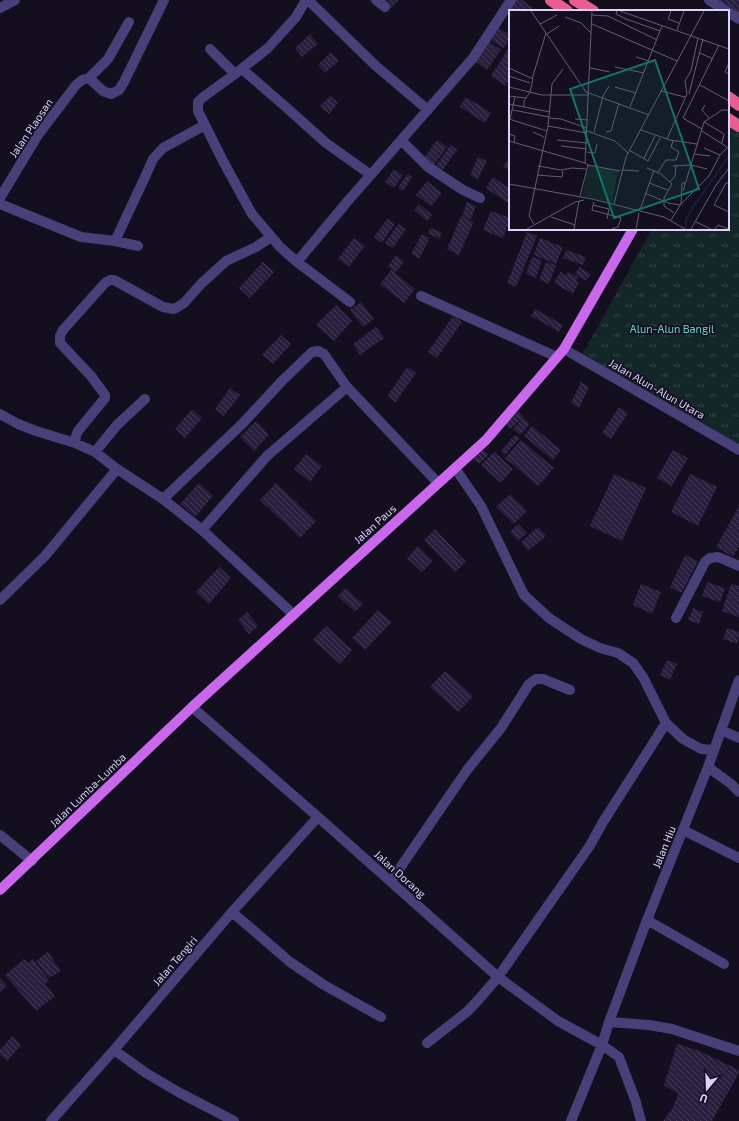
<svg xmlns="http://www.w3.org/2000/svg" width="739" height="1121" font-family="'Exo 2',sans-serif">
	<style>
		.park { fill: url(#park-tufts) }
		.building { fill: url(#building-back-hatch) }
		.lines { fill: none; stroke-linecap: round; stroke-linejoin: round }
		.minor { stroke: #484078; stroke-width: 10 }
		.major { stroke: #c967ed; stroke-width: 10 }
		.highway { stroke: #eb5c91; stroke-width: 12 }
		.labels { text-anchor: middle; stroke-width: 3.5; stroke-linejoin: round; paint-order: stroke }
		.street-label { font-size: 11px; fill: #dbd3fa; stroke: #140f1f }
		.park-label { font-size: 11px; fill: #68d0c2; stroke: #140f1f }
		.inset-river { fill: none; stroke: #131f3f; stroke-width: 2 }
		.inset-road { fill: none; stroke: #645d77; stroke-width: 1 }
		.view { fill: #0f766e; fill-opacity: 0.15; stroke: #0f766e; stroke-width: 2 }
		.inset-edge { fill: none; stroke: #dbd3fa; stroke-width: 2 }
	</style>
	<defs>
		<pattern id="park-tufts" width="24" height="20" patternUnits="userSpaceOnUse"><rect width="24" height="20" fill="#132728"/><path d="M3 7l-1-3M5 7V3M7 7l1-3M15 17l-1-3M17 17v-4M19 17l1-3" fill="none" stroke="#354548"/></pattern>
		<pattern id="building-back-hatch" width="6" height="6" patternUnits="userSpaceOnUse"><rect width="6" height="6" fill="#281e3e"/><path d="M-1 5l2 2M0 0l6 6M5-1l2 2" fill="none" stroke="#473e5b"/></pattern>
	</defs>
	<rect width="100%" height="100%" fill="#140f1f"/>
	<path class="park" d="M728,125L739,132V444L582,355L652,229H728Z"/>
	<path class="building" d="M384,0H399L391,8Z
		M513,0H522L533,8L531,11H510V14L505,11Z
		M717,0H739V14Z
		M496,26L510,35V38L504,48L488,39Z
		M310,34L318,44L302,57L295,48Z
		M487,40L501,50L487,70L473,60Z
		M510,46V78L505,86L491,76Z
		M331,52L339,61L325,73L318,65Z
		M330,96L338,103L329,114L320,106Z
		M466,97L491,113L485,123L460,107Z
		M437,140L447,147L432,168L422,161Z
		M451,145L457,150L441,172L434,168Z
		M510,156V171L503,167Z
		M478,157L487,161L478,179L470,175Z
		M394,169L403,175L394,188L385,182Z
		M407,174L412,177L403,191L398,188Z
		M493,177L510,189V201L508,203L486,188Z
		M427,181L442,193L431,206L416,195Z
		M467,202L476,206L471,219L462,216Z
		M419,204L432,215L427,221L414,210Z
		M491,211L510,218V221L503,238L483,230Z
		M461,216L474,222L459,255L447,249Z
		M387,219L395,224L382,243L374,237Z
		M398,224L406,229L393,248L385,243Z
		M430,228L442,232L440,239L428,234Z
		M527,232L537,236L516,287L507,283Z
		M422,234L430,238L419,259L411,254Z
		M354,238L365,246L349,267L338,259Z
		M540,238L563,247L556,264L534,255Z
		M566,250L586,257L583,265L563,258Z
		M396,255L404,262L395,273L388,266Z
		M532,257L542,260L536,278L526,274Z
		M263,262L274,272L250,298L239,288Z
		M546,262L556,265L549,284L539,280Z
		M579,267L591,274L586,281L575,274Z
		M391,270L415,289L404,303L380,284Z
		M560,272L566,275L568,272L578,277L576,281L579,282L573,294L554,283Z
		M361,302L374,319L363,327L350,310Z
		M336,305L352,321L334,341L316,325Z
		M535,309L563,325L559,332L531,316Z
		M453,316L462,322L437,358L428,352Z
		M376,327L384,338L360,355L353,344Z
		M281,335L291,344L273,364L262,355Z
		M407,367L416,373L395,403L388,395Z
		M581,382L589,387L579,408L571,403Z
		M230,388L240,395L224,416L215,409Z
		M619,407L628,413L611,439L602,433Z
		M192,409L202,418L185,438L175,429Z
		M518,411L524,417L510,429L505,423Z
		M523,418L530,424L520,435L513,429Z
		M256,421L269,435L254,451L240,437Z
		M532,426L561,450L553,460L524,436Z
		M515,435L520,438L505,455L501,451Z
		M521,440L554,468L538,486L505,458Z
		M482,448L489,455L479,464L472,458Z
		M673,450L688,458L672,486L657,478Z
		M494,452L513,469L501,483L481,465Z
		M306,454L322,466L310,482L294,469Z
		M614,474L646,488L622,541L590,526Z
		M690,474L717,487L698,526L671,512Z
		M199,483L213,496L195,517L180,504Z
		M276,483L316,521L300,538L260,500Z
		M510,494L527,511L514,524L496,507Z
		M739,506V547L733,557L716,547Z
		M518,524L527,533L518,541L510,532Z
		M538,527L546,536L528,551L521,542Z
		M435,529L466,562L455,572L424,540Z
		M418,546L433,561L422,572L407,558Z
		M685,555L698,561L682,593L670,587Z
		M219,567L231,578L209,604L196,592Z
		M707,582L725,588L720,602L702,596Z
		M641,584L661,592L652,614L633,605Z
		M731,584L739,586V617L722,611Z
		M346,588L363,604L355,612L338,596Z
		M693,608L703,612L699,624L688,620Z
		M378,610L392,622L365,650L352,638Z
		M247,612L258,626L249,634L238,620Z
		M326,626L352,650L340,664L313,640Z
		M727,628L739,632L738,644L723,639Z
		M667,660L677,664L670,680L660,675Z
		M445,671L473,696L458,712L430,687Z
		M48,952L61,971L49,978L36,961Z
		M24,959L28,963L33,959L49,980L45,984L55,996L36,1011L5,975Z
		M0,978L7,986L0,992Z
		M12,1036L21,1045L7,1061L0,1055V1050Z
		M677,1044L697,1050L739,1070V1073L712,1121H663L672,1109L678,1094L664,1085Z"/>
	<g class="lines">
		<path class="minor" d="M306,0L296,17L268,48L235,74L202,98L198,102V111L223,161L252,214L280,247L297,262L350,302
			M308,0L376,66L428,110
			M376,0L385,7
			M709,0L726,11
			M0,8L15,0
			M728,12L739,19
			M210,49L235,74
			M242,69L287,108L326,143L371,175
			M89,78L103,91L111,94L119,90L124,82L164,0
			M89,78L108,59L129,22
			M401,140L428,167L463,190L480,198
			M0,198L38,135L76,85L82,80L89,78
			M0,204L81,237L115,241L138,246
			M115,241L145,177L153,159L163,148L205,125
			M297,262L347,202L473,58L511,0
			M421,296L557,357
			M564,349L739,450
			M0,414L18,424L36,431L75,443L95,452L117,469L163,499L202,530L293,614
			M75,443L76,436L78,431L105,398V395L91,376L60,343V336L63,330L105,283L110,280H114L163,307L173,309L176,308L184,303L201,284L226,261L256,247L271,237
			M95,452L117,425L145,399
			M455,468L481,506L524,595L549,618L581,639L600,648L618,653L633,663L643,677L666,723L683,739L701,749L713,750
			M163,499L243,423L282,381L312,352L318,351L324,354L347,387L438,483
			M202,530L267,456L347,387
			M0,600L45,556L117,469
			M676,618L705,562L710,558L718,557L739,566
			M192,707L318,817L498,977L558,1021L602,1045L619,1057L636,1102L641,1121
			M721,730L739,738
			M708,767L731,784L739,792
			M683,830L739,858
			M0,835L32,861
			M391,881L467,770L501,728L529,684L536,679H543L570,690
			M232,912L290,962L324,985L381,1017
			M647,920L724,964
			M609,1022L649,1025L672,1029L739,1051
			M427,1043L468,1011L480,998L498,977L589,847L603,822L666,723
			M114,1050L146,1073L180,1093L234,1121
			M51,1121L114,1050L232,912L318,817
			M571,1121L602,1045L609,1022L647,920L708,767L739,680"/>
		<path class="major" d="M0,890L192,707L486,440L564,349L633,229"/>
		<path class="highway" d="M551,0L567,11
			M575,0L593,11
			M728,97L739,105
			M728,119L739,126"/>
	</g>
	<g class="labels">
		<g class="street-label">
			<text transform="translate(31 128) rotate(-56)" y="4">Jalan Plaosan</text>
			<text transform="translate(657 389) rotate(30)" y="4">Jalan Alun-Alun Utara</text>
			<text transform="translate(375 524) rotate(-42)" y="4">Jalan Paus</text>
			<text transform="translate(88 790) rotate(-44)" y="4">Jalan Lumba-Lumba</text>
			<text transform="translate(664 847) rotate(-68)" y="4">Jalan Hiu</text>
			<text transform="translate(400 874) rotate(42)" y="4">Jalan Dorang</text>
			<text transform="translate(175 961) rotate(-49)" y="4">Jalan Tengiri</text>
		</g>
		<g class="park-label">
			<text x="672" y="333">Alun-Alun Bangil</text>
		</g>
	</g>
	<g transform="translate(509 10)">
		<rect width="220" height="220" fill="#140f1f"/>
		<path d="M79,155L109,161L103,193L73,186Z" fill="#132728"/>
		<path class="inset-river" d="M177,219V209L186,194L220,146"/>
		<path class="inset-road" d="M22,1L77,82L140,105M108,1L107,4L117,9L151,21M111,1L220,39M162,1L159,9L170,13M83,5L99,6L148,30M56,7L72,13L82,23M31,14L48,5M83,14L168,51M168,20L175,1M38,24L50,16M191,43L204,49M127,47L140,51M220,53L216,62L220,64M106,57L135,63M0,58L24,69L21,82L15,91V97M81,58L101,62M0,66L21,73M23,69L37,23M191,75L220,91M0,77L33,85H80M106,77L127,83M152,81L176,87M180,84L194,29M0,86L17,88M0,94L41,102M196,95L193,100L200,108M121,97L153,16M4,100L40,107M40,108L52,109L78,118M0,109L38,121M1,109L6,87M66,109L79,110M195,112L215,124L213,133M39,116L78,123M193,119L174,108L210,35M132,120L161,130L188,134M78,121L106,131L119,143M193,121L218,137M24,122L35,127M85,122L94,86L100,76M97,122L102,121L110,93M0,124L6,126L5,132M158,129L178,84L176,71L182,61L189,28M48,130L78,133M0,131L76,153M52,136L78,139M195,138L211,145M120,140L139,151L151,128M78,142L86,143L88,134M185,144L201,146M135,148L146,126M79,155L76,153L83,1M79,155L111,161M29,156L52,160L63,158L77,159M164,156L182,155L198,159M138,158L152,164L163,174L155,188V196L165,203M113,160L130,161M149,162L157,150H167L170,142L162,137L164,131M28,165L53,167L54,161M161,172L166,166L167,155M140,173L159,180M220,173H217L205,195L220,202M0,174L83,189L155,207L176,219M174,181L195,112L213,100H220M136,183L159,193L171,195M71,186L79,155M85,192L84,195L100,199L98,209M105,194L117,147L195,1M172,194L200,166L211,145L220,136M84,195L83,200L112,208L109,217L103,219M131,200L145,160M42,207L66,215M162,210L172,194L173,173H177M187,212L202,219M25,214L20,206L39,116L43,74L54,59M18,219L66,192L75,190M65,219L70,191M127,219L130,203M182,219L207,175L220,158M206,219L209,215L220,219"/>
		<path class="view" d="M146,50L190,179L105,208L61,79Z"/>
		<rect width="220" height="220" class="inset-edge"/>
	</g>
	<g transform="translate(707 1089) rotate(199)" stroke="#140f1f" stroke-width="3" paint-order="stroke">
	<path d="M0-3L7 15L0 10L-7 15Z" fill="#dbd3fa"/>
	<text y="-6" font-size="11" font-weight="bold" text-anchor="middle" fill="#dbd3fa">U</text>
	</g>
</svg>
